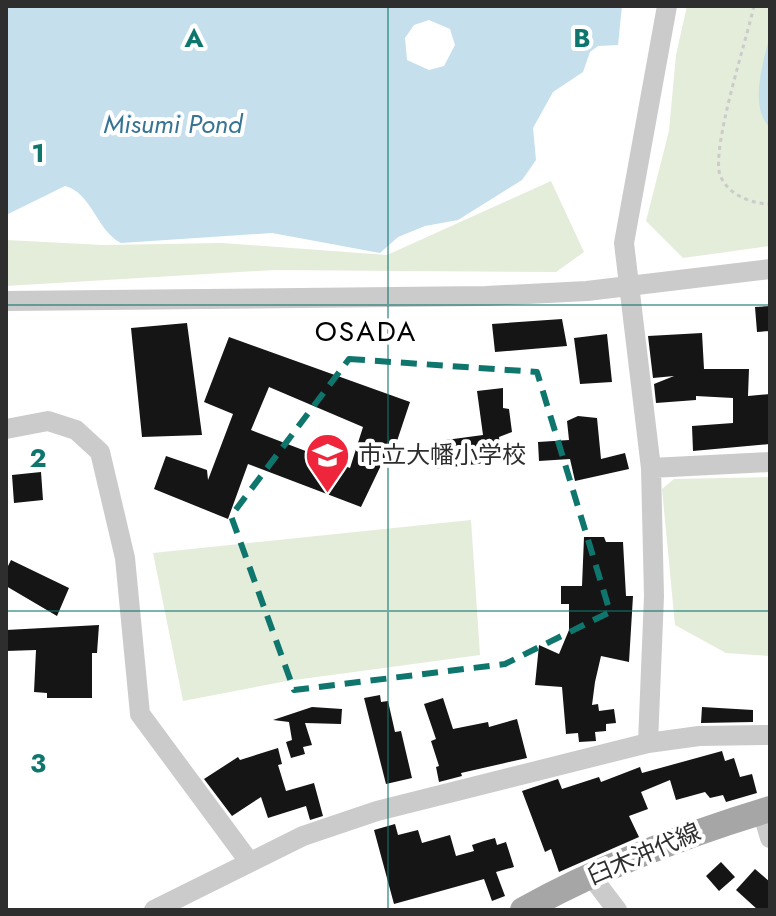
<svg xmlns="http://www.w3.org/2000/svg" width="776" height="916" font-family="Jost,'Noto Sans JP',sans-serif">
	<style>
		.green { fill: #e4ecda }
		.water { fill: #c5dfed; fill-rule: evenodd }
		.building { fill: #151515; fill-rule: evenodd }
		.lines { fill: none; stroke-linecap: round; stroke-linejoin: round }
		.path { stroke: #cbcbcb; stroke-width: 3; stroke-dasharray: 4 4; stroke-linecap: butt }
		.minor { stroke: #cbcbcb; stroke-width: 20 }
		.major { stroke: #a6a6a6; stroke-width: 26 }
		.marked { fill: none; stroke: #0f766e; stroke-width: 6; stroke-dasharray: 16 10; stroke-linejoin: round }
		.grid { fill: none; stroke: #0f766e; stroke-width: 2; stroke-opacity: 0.55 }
		.labels { text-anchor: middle; stroke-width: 8; stroke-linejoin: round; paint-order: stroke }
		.poi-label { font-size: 24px; fill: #2e2e2e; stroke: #fff; text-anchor: start }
		.street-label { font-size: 24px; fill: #2e2e2e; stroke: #fff }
		.water-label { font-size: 26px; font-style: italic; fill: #377494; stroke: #fff }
		.quarter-label { font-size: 28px; letter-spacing: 2px; fill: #000; stroke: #fff }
		.grid-label { font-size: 26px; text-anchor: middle; font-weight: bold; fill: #0f766e; stroke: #fff; stroke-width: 8; stroke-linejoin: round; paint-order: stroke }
	</style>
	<rect width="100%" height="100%" fill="#fff"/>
	<path class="green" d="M687,6H770V246L683,258L646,221L669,131L676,55Z
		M551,181L584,252L556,272L274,270L6,286V240L103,245L222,243L387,255Z
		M770,477V656L726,653L675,625L662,489L674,479Z
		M471,520L480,655L287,681L183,701L153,553Z"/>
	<path class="water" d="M6,6H622L618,45L598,46L590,52L583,72L553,92L533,128L536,160L522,180L458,220L425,226L398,237L380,253L272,233L121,243C97,231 91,192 65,186L6,215ZM429,20L450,29L455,45L444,66L429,70L407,60L405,38L414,25Z
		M770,34V128C748,105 764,61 770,34Z"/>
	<path class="building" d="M770,306V331L757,332L755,307Z
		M562,319L567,346L495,352L492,324Z
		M187,323L202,435L142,437L131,328Z
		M702,333L704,369H749L748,396L770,394V444L693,451L692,426L733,423V398L696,396V400L656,403L654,384L674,376L653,378L648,336Z
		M607,334L612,382L580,384L574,338Z
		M229,337L410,402L391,459L385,457L361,507L248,464L228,519L154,489L166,456L207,470L208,480L233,414L204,402ZM269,387L363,427L350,468L251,430Z
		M503,388V408L509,409L512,432L499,437L502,461L435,469L431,442L483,435L477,391Z
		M578,416L597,418L601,459L625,453L629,469L575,481L570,459L539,461L538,442L569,440L567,421Z
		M41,472L43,500L14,503L12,475Z
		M584,537H604L606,542H623L626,596H633L629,662L601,656L595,682L592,705L598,704L599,711L614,709L616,723L606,724V731L595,732L596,741L579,742L578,733L566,734L562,687L535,685L539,645L559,654L569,630V604H561V586H582Z
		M11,560L69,588L57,616L6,586V570Z
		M99,625L97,653H92V698H47V693L34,692L36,650L6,651V630Z
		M380,695L381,702L388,701L395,732L401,731L412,778L386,784L364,698Z
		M443,698L453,729L488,722L489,727L517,719L527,758L461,773L462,776L439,782L436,767L439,766L431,741L436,739L424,704Z
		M312,707L342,709L341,724L305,723L312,745L303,747L305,754L291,758L286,742L292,740L289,722L273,720Z
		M702,707L753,710V722L701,723Z
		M278,748L282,764L278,765L286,791L314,783L323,816L310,820L306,806L268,818L261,797L232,816L204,779L238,757L240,760Z
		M722,751L725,761L734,758L740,777L752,774L757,793L726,802L723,795L710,798L705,792L676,800L670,780L641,792L648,809L629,816L639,837L559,872L551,849L545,852L522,791L558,779L562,789L599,777L601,782L640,767L642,773Z
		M395,824L398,835L418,830L422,843L450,835L456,856L474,851L472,845L484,841L495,838L497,845L506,842L514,867L496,872L505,896L492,901L484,879L394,904L374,830Z
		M721,862L735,877L719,891L706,876Z
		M755,869L770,882V910H758L736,890Z"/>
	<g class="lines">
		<path class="path" d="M754,6C747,38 711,148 720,175C727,194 751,204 770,204"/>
		<path class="minor" d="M6,301L486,296L587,291L770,269
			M6,429L48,421L76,430L100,452L125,558L140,714L248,860
			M651,468L770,462
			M648,743L654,596L651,468L624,243L667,6
			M762,811L770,838
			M591,876L617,910
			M154,910L303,836L377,811L648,743L699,736L770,735"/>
		<path class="major" d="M523,910C602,866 684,835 770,809"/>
	</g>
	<path class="marked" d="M349,359L537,372L610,612L505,664L294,690L231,516Z"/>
	<path class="grid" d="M388,6V910M6,305H770M6,611H770"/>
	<defs>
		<symbol id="school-pin" viewBox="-11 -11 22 30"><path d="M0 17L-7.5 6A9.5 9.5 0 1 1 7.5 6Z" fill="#ef253c" stroke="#fff"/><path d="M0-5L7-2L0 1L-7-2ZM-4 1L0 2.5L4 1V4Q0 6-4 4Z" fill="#fff"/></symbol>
	</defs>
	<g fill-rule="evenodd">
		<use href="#school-pin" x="302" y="430" width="51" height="69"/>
	</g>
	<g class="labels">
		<g class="poi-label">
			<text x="358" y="463">市立大幡小学校</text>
		</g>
		<g class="street-label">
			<text transform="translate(644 854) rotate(-23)" y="8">臼木沖代線</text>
		</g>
		<g class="water-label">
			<text x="173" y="133">Misumi Pond</text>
		</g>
		<g class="quarter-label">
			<text x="366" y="341">OSADA</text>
		</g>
	</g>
	<g class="grid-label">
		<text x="194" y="47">A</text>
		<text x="582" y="47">B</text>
		<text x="38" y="162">1</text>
		<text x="38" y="467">2</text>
		<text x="38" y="772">3</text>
	</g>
	<rect width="776" height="916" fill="none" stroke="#2e2e2e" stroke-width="16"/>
</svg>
